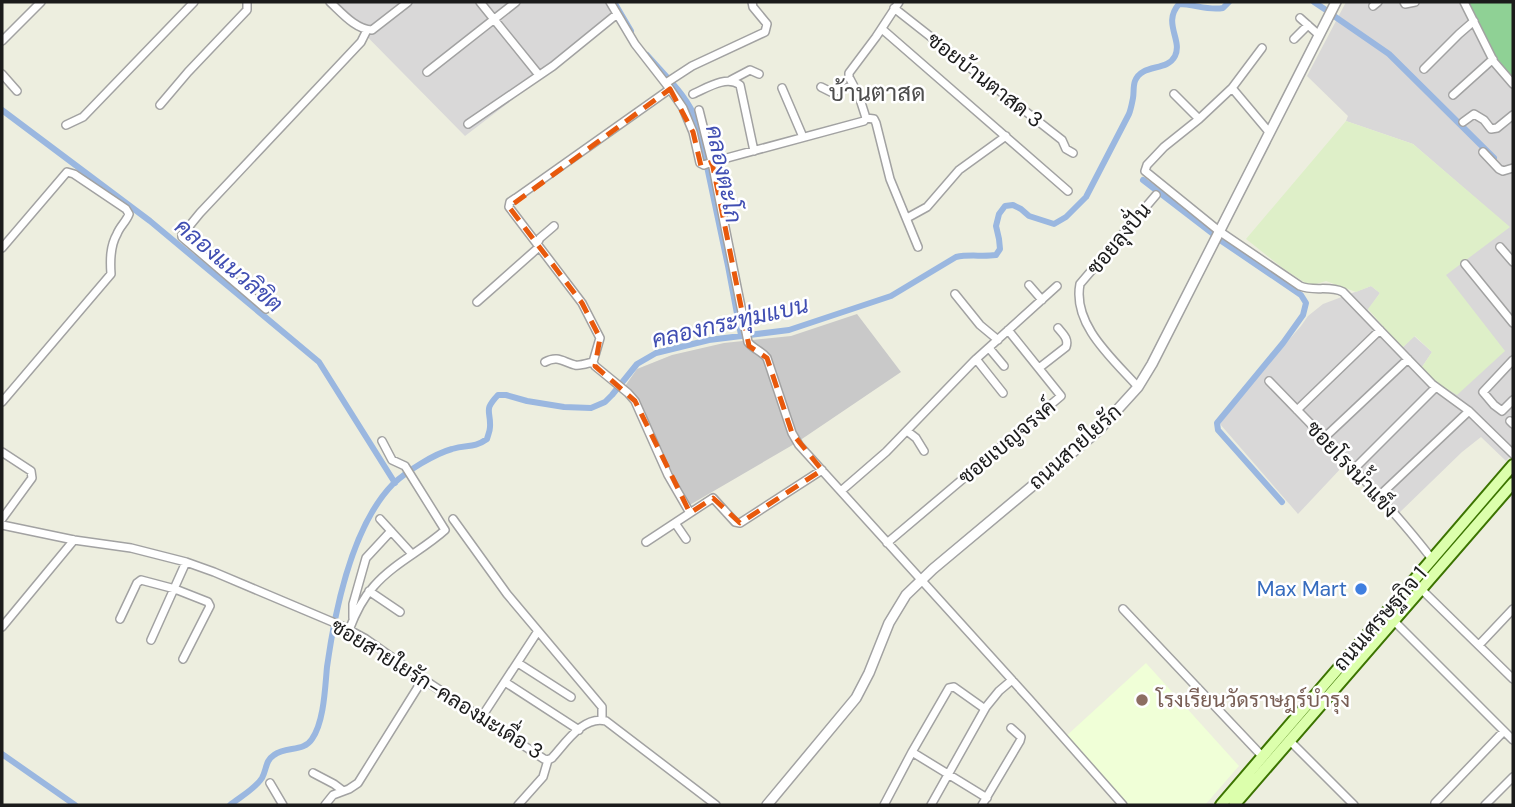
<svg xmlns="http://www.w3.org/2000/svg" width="1515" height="807" font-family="'DM Sans',Sarabun,sans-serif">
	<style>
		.residential { fill: #d9d8d8 }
		.education { fill: #f0ffd7 }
		.religious { fill: #c9c9c9 }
		.farmland { fill: #deefc8 }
		.forest { fill: #8fd195 }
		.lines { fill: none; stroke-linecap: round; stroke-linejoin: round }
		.canal { stroke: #9ab7e0; stroke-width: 6 }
		.minor-casing { stroke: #a2a2a2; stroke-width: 10 }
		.tertiary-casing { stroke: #a2a2a2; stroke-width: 12 }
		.secondary-casing { stroke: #3c7400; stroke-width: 14 }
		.minor { stroke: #fff; stroke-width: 7 }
		.tertiary { stroke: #fff; stroke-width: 9 }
		.secondary { stroke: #dcffac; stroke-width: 10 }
		.marked { fill: none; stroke: #e8590c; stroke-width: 5; stroke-dasharray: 14 9; stroke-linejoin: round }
		.shop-dot { fill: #3f7fe0; stroke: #fff; stroke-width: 2.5 }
		.education-dot { fill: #8d6e63; stroke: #fff; stroke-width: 2.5 }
		.labels { text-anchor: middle; stroke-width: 5; stroke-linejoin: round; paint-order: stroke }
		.street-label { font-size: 21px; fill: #1b1b1b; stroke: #fff }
		.shop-label { font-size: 21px; fill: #366cbe; stroke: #fff; text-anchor: end }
		.education-label { font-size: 21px; fill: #785e54; stroke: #fff; text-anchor: start }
		.water-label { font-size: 23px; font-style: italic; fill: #404eb2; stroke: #fff }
		.quarter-label { font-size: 24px; fill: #4e4e4e; stroke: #fff }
	</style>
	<rect width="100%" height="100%" fill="#edeedf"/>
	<path class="residential" d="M333,2H612L621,16L465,136Z
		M1346,2H1459L1495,69L1513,89V453L1506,461L1481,437L1462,452L1398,514L1344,465L1298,514L1220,424L1264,368L1301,326L1308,316L1323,304L1371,286L1380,293L1368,310L1402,348L1414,336L1432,352L1422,367L1433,381L1445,275L1509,227L1413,144L1346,121L1348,116L1307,76Z"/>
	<path class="education" d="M1146,663L1239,766L1205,805H1126L1065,737Z"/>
	<path class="religious" d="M857,314L901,372L796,443L688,506L649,423L637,399L625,386L637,369L672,355L724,343L791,336Z"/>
	<path class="farmland" d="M1346,121L1413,144L1510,227L1446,275L1505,351L1457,395L1433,381L1422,367L1432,352L1415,336L1402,348L1368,309L1380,293L1371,286L1356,292L1326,281L1310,286L1284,269L1246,239Z"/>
	<path class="forest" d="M1468,2H1509L1513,4V78L1497,60Z"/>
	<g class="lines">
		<path class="canal" d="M614,2L631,31
			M1314,2L1326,10
			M1334,16L1389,54L1494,158
			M647,55C667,78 687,95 698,124L728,266L741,335
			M2,110L150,221L319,362L395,483
			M1143,180L1212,233
			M1220,240L1301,295L1306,303L1303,315L1283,343L1217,423L1218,430L1282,502
			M2,754L75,805
			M230,805C240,797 255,789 262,778C267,769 265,761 274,755C286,746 304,752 312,739C324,722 325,688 327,667C335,610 352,526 393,484C407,471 434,454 452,449C467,444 473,449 487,439C488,435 490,431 490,427C491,410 483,411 498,395H506L527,401L564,407L591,408L605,402L612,395L637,364L656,353L709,340L789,330L891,296L956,257C970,254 982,257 996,255L1000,249L999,239L996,226L999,214L1005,206L1013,205L1021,209L1029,216L1054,224L1066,217L1086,197L1129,114C1131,109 1132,103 1133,98C1134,93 1133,86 1135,81C1142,63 1167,72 1175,56C1183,40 1162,23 1179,4C1194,4 1208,11 1223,8L1229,2"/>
		<defs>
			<path id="minor" d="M330,2C341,12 356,30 372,30L408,2
				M480,2L539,75
				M610,2L635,44L670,89L683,108L693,132L700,163L704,165L712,162L699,110
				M899,2L876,37L849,73V77L859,96L866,118L864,121L712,162L748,342C753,349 762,351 767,358L792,433L799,445L1031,701L1123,805
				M1404,2L1405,4L1415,2
				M1464,2L1494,62L1513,84
				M1373,6L1378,2
				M894,8L1062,140L1066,149L1073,153
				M1300,18L1319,35
				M882,29L1068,191
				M1294,39L1308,25
				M2,41L41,2
				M1262,48L1232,88L1199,119L1164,147L1147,165L1145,171L1219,231L1300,286C1314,292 1329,285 1343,292L1432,384L1469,411L1513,454
				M1424,69L1459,34L1474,21
				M427,72L516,2
				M2,74L17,91
				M731,80L750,70L759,74
				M666,83L692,66L765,32L767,24L753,7L752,2
				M821,87L831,92L853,86
				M782,88L803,137
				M1232,88L1269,132
				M670,89L516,198L510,202L509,207L582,303L600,338L593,362L595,366L628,393L635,401L668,475L690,513L713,498L735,522L740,523L822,470
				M693,94C707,88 726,75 740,85L754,151
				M1174,94L1199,119
				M1453,95L1493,59
				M160,105L188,72L247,10V2
				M866,118L874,119L876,123L890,179L918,247
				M1463,122L1474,114L1484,120L1491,129L1497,128L1513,115
				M468,124L553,66L617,14
				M66,125L83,117L194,2
				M1483,152L1499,169L1503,171L1513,168
				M907,218L927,207L959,170L1006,136
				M537,244L540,238L554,226
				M1500,247L1513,262
				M2,248L67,172L74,174L126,209L129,214C126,222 120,226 117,234C110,246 110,260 111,274L2,402
				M1465,264L1513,323
				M1029,285L1042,300
				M955,294L980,325L998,340
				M477,302L539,247
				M266,309L182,237V235L200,213L361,42L367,30
				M989,348L1004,366
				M976,359L1003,393
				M1513,360L1483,392L1494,405L1502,411L1513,400
				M545,362C558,355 563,362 575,365C581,366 588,363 593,362
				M1039,368L1066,347C1069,339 1063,334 1058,328
				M1269,381C1325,439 1383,496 1432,559
				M1138,387C1114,360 1072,325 1080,284L1156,195
				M1297,410L1380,330
				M1510,421L1513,424
				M907,431L916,438L924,451
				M1324,438L1408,359
				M2,452L31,471L32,478L2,519
				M1353,470L1436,387
				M841,491L886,452L975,360L1057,286
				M1378,497L1469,411
				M380,519L412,554
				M453,519L507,594L597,701L602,707V720
				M675,523L686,539
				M2,525L74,540L131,548L186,562L214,572L342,626L366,639L423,679L544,759L548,760L552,758C565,744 583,715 606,721L716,805
				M646,542L690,513
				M887,543L1061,396L1008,330
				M1421,589L1513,679
				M369,591L400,612
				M1123,609L1262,756
				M353,618V604L366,558L391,531
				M120,619L137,583L141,580L175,589L208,602L210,606L183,659
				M1394,621L1513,740
				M2,627L74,540
				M349,630C355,614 363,598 374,586C394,563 423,550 445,530L405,466L392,460L382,441
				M151,640L186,562
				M1479,645L1513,609
				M518,663L571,697
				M505,682L579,730
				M481,718L538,631
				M1289,740L1354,805
				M912,752L987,798
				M313,773L334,784L342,790
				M270,783L283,805
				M1435,803L1504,731
				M325,805L333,795L349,789L358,783L423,679
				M518,805L543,777L548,760
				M884,805L912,752L949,688L954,687L985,709
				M931,805L986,707L999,691L1012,680
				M982,805L1020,741L1021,737L1011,728
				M1485,805L1513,777"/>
			<path id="tertiary" d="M767,805L856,698L869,673L889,623L906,595L933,569L1098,431L1138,387L1152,364L1336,2"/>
			<path id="secondary" d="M1221,805L1513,465
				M1234,805L1513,483"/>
		</defs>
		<use href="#minor" class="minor-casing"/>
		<use href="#tertiary" class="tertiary-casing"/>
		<use href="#secondary" class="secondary-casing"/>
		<use href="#minor" class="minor"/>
		<use href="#tertiary" class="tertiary"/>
		<use href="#secondary" class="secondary"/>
	</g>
	<path class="marked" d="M670,89L693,132L701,166L712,162L749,346L767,358L792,433L822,470L740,523L713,498L690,513L635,401L595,366L600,338L582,303L509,207Z"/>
	<circle class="shop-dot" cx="1361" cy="589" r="7"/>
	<circle class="education-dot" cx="1142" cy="700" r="7"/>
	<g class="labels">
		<g class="street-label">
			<text transform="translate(985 80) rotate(38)" y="7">ซอยบ้านตาสด 3</text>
			<text transform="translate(1119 239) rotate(-50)" y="7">ซอยลุงปั่น</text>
			<text transform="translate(1007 442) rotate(-40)" y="7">ซอยเบญจรงค์</text>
			<text transform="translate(1075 447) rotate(-42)" y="7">ถนนสายใยรัก</text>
			<text transform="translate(1352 469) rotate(47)" y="7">ซอยโรงน้ำแข็ง</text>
			<text transform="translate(1380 619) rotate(-49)" y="7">ถนนเศรษฐกิจ 1</text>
			<text transform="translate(437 689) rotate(32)" y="7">ซอยสายใยรัก-คลองมะเดื่อ 3</text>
		</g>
		<g class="shop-label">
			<text x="1347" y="596">Max Mart</text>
		</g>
		<g class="education-label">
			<text x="1156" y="707">โรงเรียนวัดราษฎร์บํารุง</text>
		</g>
		<g class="water-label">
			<text transform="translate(724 174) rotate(78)" y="8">คลองตะโก</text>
			<text transform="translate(229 265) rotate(40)" y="8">คลองแนวลิขิต</text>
			<text transform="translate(730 322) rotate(-13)" y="8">คลองกระทุ่มแบน</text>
		</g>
		<g class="quarter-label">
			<text x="877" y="101">บ้านตาสด</text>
		</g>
	</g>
	<rect width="1515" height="807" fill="none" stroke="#1b1b1b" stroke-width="7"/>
</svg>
